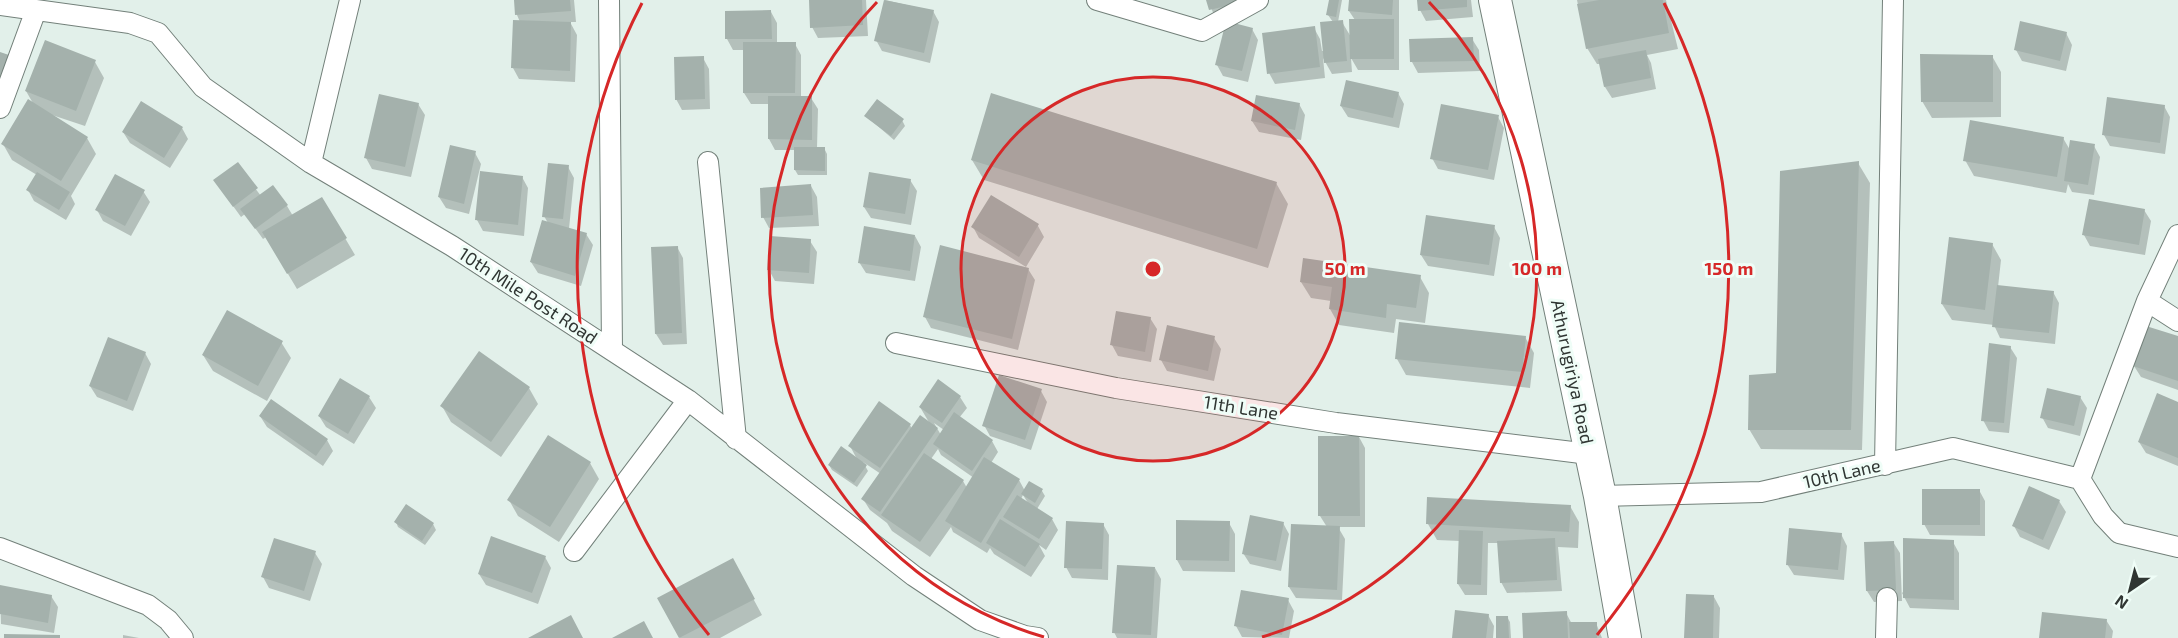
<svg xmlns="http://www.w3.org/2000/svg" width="2178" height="638" font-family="'Exo 2',sans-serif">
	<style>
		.shadow { fill: #0003; fill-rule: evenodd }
		.building { fill: #a4b1ac }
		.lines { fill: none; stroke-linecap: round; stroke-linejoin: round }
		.minor-casing { stroke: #73807a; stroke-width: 22 }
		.primary-casing { stroke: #73807a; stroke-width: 34 }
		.minor { stroke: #fff; stroke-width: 20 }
		.primary { stroke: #fff; stroke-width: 32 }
		.ring { fill: none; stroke: #d62828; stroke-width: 3 }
		.labels { text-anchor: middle; stroke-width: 6; stroke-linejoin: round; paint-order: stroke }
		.street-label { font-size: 18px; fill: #303633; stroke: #effdf7 }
		.centre { fill: #d62828; stroke: #effdf7; stroke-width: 3 }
		.ring-label { font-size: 18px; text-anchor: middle; font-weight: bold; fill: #d62828; stroke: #effdf7; stroke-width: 6; stroke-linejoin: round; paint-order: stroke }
	</style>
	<rect width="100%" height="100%" fill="#e2f0ea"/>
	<path class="shadow" d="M515,0H574L576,22H570L577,35L575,82L519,79L513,68L520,22L517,15Z
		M810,0H866L868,36L818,38L812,27Z
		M885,0L933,11L939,22L930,63L882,51L876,40Z
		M1208,0H1262L1264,9L1216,20Z
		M1331,0H1342L1338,22H1342L1351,37L1355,20L1349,11L1350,0H1399V70H1358L1351,58L1352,72L1332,74L1323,58L1325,78L1275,84L1269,73L1314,28L1320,39L1322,51H1325L1333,22L1328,15Z
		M1419,0H1471L1473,17L1426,21L1420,10Z
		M1577,0H1666L1678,49L1647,55L1651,63L1656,89L1612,98L1605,87L1601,64H1597L1587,48Z
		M726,12H771L777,23V44H795L801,55V98H811L818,109L817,148H824L827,154V175H798L795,170V150H775L769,139V104H751L744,93L745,50H733L727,39Z
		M1252,29L1258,40L1248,82L1223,76L1217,65Z
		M2066,33L2072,45L2066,71L2022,61L2016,50Z
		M1472,39L1479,50L1480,71L1418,73L1412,62Z
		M1992,56L2001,72V117L1932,118L1922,101Z
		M703,58L709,69L710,109L682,110L676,99Z
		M95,62L104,78L85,126L49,114L87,138L96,154L71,196L75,204L66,220L34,201L28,190L37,175L12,160L3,144L34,105L26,91Z
		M1398,93L1404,104L1399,128L1348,117L1341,106Z
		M418,104L425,115L411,177L372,169L366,158Z
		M1299,104L1305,115L1301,140L1259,132L1252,121Z
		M2164,106L2170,117L2165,154L2110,146L2104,135Z
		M866,116L902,120L905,126L894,140Z
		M1498,117L1504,128L1494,180L1438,169L1432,158Z
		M182,128L188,139L170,168L130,143L123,132Z
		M2063,138L2070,150L2094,146L2100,157L2094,195L2072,192L2068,184L2066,193L1974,176L1965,160Z
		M475,153L481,164L469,214L446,208L439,197Z
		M972,160L1276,183L1288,204L1268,268L984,180Z
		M1858,163L1870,183L1862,450L1761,449L1749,429L1778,375Z
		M237,164L261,196L287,206L293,216L322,199L355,255L297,289L266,237L263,239L245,214L241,217L215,181Z
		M568,167L574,178L569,229L586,234L593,245L581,286L538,273L531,262L548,223L544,216Z
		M522,177L528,188L524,236L483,231L477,220Z
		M910,180L917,191L911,225L871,218L864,207Z
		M811,186L817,197L819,226L769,228L763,217Z
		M143,191L150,202L131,236L103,221L97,210Z
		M2144,210L2151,221L2145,255L2090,246L2084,235Z
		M1038,226L1044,237L1026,267L979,238L973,227Z
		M1494,227L1500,238L1494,276L1428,266L1421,255Z
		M915,236L921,247L915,281L866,273L859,262Z
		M810,241L817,252L814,284L775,281L769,270Z
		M1992,244L2001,260L1998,287L2053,292L2059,303L2055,344L2000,338L1994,325L1952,320L1942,304Z
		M677,247L683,258L687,344L663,345L656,334Z
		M1028,269L1035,280L1018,350L931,328L925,317Z
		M1420,277L1429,293L1425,323L1396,319L1394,333L1339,325L1330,309L1331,301L1311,298L1301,282Z
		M1150,318L1157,329L1151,362L1118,356L1112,345Z
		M1525,337L1534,353L1530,388L1406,375L1397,359Z
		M1214,338L1221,349L1214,381L1167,371L1161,360Z
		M2178,338V390L2141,377L2134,366Z
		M281,342L291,358L267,401L213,371L203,355Z
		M2010,347L2017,358L2009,433L1989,431L1983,420Z
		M145,353L151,364L133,411L97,397L90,386Z
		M529,388L538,404L501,457L451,422L442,406Z
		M1041,391L1047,402L1031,450L990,436L984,425Z
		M369,397L376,408L354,444L326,427L319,416Z
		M960,397L967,408L959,418L992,441L998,452L991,463L1019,480L1025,491H1042L1045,496L1037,509L1052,519L1058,530L1046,550L1039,545L1045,556L1031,577L994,554L990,548L987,553L953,532L951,527L930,557L892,531L887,523L870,510L863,499L881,474L863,462L868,471L857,487L832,470L829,465L858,461L850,446L910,425L912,429L930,424L920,407ZM934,423L944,430L941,435ZM938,449L941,455L974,478L967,488L963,481L931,459ZM1023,495L1028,503L1021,499Z
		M2080,397L2087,408L2080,436L2048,428L2042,417Z
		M2178,403V466L2146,453L2139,442Z
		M260,416L327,440L333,451L323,466L267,427Z
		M1359,437L1365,448V527H1338L1345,539L1342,600L1296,598L1289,587L1327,527L1320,516Z
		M590,463L599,479L559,542L518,516L509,500Z
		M1979,490L1985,501V536L1930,535L1924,524Z
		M2059,501L2066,512L2049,550L2020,537L2014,526Z
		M1570,506L1579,522L1578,548L1558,547L1562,591L1507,593L1501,582L1498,543H1488L1487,595H1465L1458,584L1460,541L1437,540L1428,524Z
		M396,522L433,524L436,530L425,545L398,527Z
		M1229,523L1235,534V572L1183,571L1177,560Z
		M1283,523L1289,534L1281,571L1250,564L1243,553Z
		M1103,524L1109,535L1108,580L1072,578L1066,567Z
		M1841,534L1847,546L1844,580L1794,575L1787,564Z
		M1893,542L1900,553L1902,601L1874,602L1867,591Z
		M1953,542L1959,553V610L1910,608L1902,593Z
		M315,553L322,564L310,601L269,588L263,577Z
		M545,557L551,568L538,604L486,585L479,574Z
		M1155,568L1161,579L1157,638H1117L1114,632Z
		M741,576L762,615L720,638H680L659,599Z
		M0,587L51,596L58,607L54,633L1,624Z
		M1714,597L1720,608L1719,638H1686Z
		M1288,600L1294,611L1289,638L1242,637L1236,626Z
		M1566,613L1572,624L1596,623L1602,638H1524Z
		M1488,615L1494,626L1493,638H1453Z
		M1507,617L1510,622L1511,638H1497Z
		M2106,620L2113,631L2112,638H2041Z
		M123,635L139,638H123Z"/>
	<path class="building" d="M514,0H570L571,11L515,15Z
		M809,0H862L863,25L810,28Z
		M884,0L934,10L924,53L874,41Z
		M1206,0H1248V1L1209,10Z
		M1329,0H1339L1336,17L1326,15Z
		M1349,0H1393L1392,15L1348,11Z
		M1417,0H1467V7L1418,11Z
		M1599,0H1663L1669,33L1586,49L1577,4Z
		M771,10L772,39H725V11Z
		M1349,19H1394V59H1350Z
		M513,20L571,22L570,71L511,68Z
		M1343,20L1347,61L1324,63L1320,22Z
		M1226,21L1253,28L1242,71L1215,65Z
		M2020,21L2067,32L2060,61L2014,50Z
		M1315,26L1320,67L1267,74L1262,33Z
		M1473,37L1474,61L1410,62L1409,39Z
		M45,40L96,60L76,111L25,91Z
		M743,42H796L795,93H743Z
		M1646,50L1651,78L1604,87L1598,59Z
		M0,52L15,57L0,99Z
		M1920,54L1993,55V102H1921Z
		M704,56L705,99L675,100L674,57Z
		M1346,80L1399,92L1393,118L1340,106Z
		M991,93L1277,182L1257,249L971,160Z
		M379,94L419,103L405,167L364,158Z
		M1256,95L1300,103L1295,130L1251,121Z
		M768,96H812V140L768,139Z
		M2107,97L2165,105L2160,143L2102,135Z
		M28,99L88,137L61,181L1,144Z
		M877,99L904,119L891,136L864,116Z
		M141,101L183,127L164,158L122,132Z
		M1441,104L1499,115L1488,170L1430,159Z
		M1970,120L2064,137L2057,177L1963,161Z
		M2070,140L2095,144L2088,185L2064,181Z
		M450,145L476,151L464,204L438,197Z
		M794,147H825V171L794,170Z
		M1859,161L1851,430H1748L1749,375L1776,373L1780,171Z
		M238,162L258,188L233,207L213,180Z
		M548,163L569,165L563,219L542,217Z
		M480,171L523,176L518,225L475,220Z
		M37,172L70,192L59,210L26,190Z
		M869,172L911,179L905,214L863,207Z
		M115,174L145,190L125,226L95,210Z
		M811,184L813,215L761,218L760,188Z
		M273,185L288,205L255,229L240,209Z
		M991,195L1039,224L1019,257L971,227Z
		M322,197L347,238L287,274L262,232Z
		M2089,199L2145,209L2139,245L2082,235Z
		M1426,215L1495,225L1489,265L1420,255Z
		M542,220L587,233L575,276L530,262Z
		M864,226L915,235L910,271L858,263Z
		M770,236L811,239L809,273L767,270Z
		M1949,237L1993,243L1985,310L1941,304Z
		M940,245L1029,268L1012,339L923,317Z
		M678,246L682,333L655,334L651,247Z
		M1303,258L1421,275L1416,308L1387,304L1386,318L1329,309L1332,287L1300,282Z
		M1997,285L2054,291L2049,333L1992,327Z
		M227,310L283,341L258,386L202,355Z
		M1116,311L1151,317L1145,352L1110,345Z
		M1399,322L1526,336L1522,372L1395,359Z
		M1167,325L1215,336L1208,371L1159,360Z
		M2146,326L2178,336V381L2133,366Z
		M108,337L146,352L127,401L89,386Z
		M1989,343L2011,346L2004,423L1981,421Z
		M479,351L530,387L491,442L440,406Z
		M999,375L1042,389L1025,440L982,426Z
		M340,378L370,396L348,434L318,416Z
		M938,379L961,396L942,423L919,407Z
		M2047,388L2081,396L2074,426L2040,418Z
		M2157,393L2178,402V458L2138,442Z
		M271,399L328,439L316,456L259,416Z
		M879,401L911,424L880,468L848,446Z
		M954,412L993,440L972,471L933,444Z
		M920,415L938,428L880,512L861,499Z
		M548,435L591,462L550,527L507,500Z
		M1318,436H1359L1360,516H1318Z
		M841,446L867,465L854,483L828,465Z
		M924,453L964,480L920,542L881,515Z
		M984,457L1020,479L981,543L945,521Z
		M1029,481L1043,489L1035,503L1021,494Z
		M2029,486L2060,500L2043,540L2012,526Z
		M1922,489H1980V525H1922Z
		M1017,495L1053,518L1039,539L1003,517Z
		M1427,497L1571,505L1569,532L1426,524Z
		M406,504L434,523L422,541L394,522Z
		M1250,515L1284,522L1276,561L1242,554Z
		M1000,519L1040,544L1025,567L986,543Z
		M1176,520L1230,521L1229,561L1176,560Z
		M1066,521L1104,523L1102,569L1064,568Z
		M1291,524L1340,526L1337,590L1288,587Z
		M1789,528L1842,533L1838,570L1786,565Z
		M1459,530L1483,531L1481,585L1457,584Z
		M491,536L546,556L532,593L478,574Z
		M274,538L316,551L304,591L261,577Z
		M1555,538L1557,580L1500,583L1497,541Z
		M1903,538L1954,540V600L1903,598Z
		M1894,541L1896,590L1866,591L1864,542Z
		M733,558L755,599L679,638L657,598Z
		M1117,565L1155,567L1151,635L1112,633Z
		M0,585L52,595L48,623L0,614Z
		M1241,590L1289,598L1282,635L1234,626Z
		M1686,594L1714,595L1713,638H1684Z
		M1455,610L1489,614L1486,638H1452Z
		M1567,611L1568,638H1523L1522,613Z
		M2042,612L2107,619L2105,638H2039Z
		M571,615L583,638H528Z
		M1496,616H1508L1509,638H1496Z
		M644,621L653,638H612Z
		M1569,622H1597V638H1570Z
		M4,634L60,635V638H4Z"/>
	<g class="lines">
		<defs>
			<path id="minor" d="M609,0L612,350
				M1097,0L1202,31L1258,0
				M0,5L130,23L158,33L203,87L311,163L452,246L688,400L914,576L980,620L1025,636L1038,638
				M0,108L36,10
				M708,162L736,439
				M311,163L350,0
				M2178,235L2147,301L2080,479L2103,516L2119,533L2178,547
				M2147,301L2178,321
				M896,343L1116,388L1336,423L1589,454
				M1885,465L1893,0
				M1600,496L1761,492L1953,448L2080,479
				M0,548L148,605L168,620L183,638
				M574,551L688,400
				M1886,638L1887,598"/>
			<path id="primary" d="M1495,0L1600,496L1625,638"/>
		</defs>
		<use href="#minor" class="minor-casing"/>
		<use href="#primary" class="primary-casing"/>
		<use href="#minor" class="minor"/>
		<use href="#primary" class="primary"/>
	</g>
	<circle cx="1153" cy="269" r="192" fill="#d62828" fill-opacity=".12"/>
	<g class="ring">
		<circle cx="1153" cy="269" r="192"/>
		<path d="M1044 637A384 384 0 0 1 877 2M1429 2A384 384 0 0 1 1262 637"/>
		<path d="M709 635A576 576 0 0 1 642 3M1664 3A576 576 0 0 1 1597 635"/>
	</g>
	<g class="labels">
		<g class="street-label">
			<text transform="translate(528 296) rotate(33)" y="6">10th Mile Post Road</text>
			<text transform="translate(1572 372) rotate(78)" y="6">Athurugiriya Road</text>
			<text transform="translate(1241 408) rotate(9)" y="6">11th Lane</text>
			<text transform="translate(1842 474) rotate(-13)" y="6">10th Lane</text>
		</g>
	</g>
	<circle cx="1153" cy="269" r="9" class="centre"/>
	<g class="ring-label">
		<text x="1345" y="275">50 m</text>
		<text x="1537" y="275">100 m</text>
		<text x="1729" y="275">150 m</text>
	</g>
	<g transform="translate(2130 590) rotate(215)" stroke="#effdf7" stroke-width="4.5" paint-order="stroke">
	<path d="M0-4.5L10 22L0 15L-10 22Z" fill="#303633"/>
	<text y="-9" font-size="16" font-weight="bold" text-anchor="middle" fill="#303633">N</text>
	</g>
</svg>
